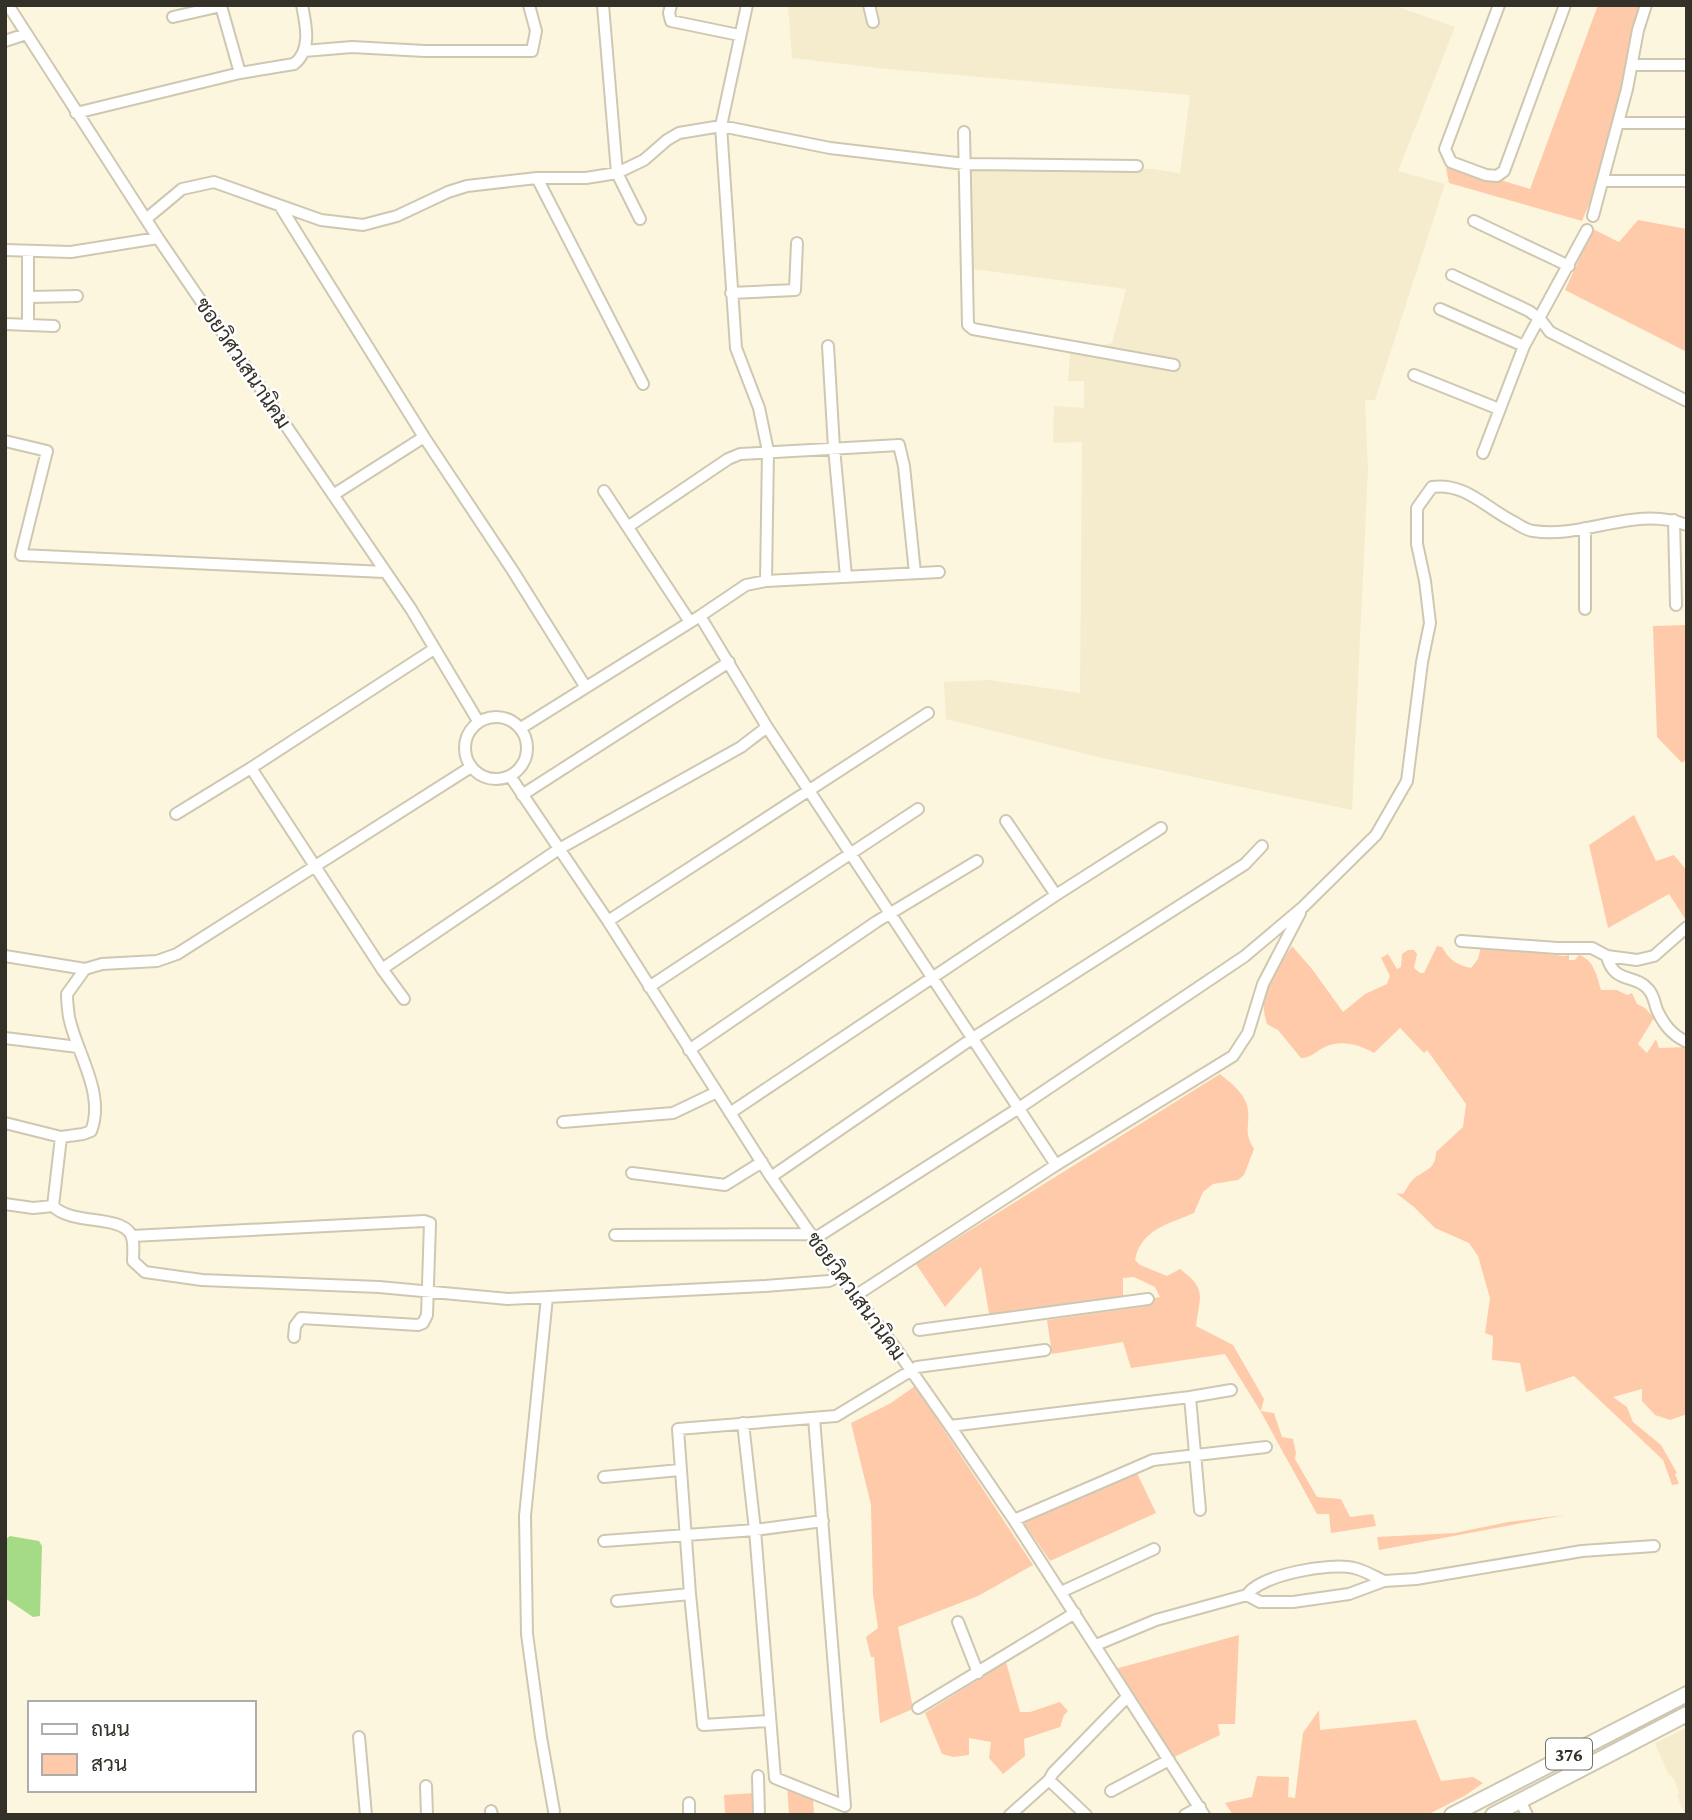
<svg xmlns="http://www.w3.org/2000/svg" width="1692" height="1820" font-family="'Crimson Pro',Sarabun,serif">
	<style>
		.built { fill: #f5ecce }
		.green { fill: #fecaa9; fill-rule: evenodd }
		.water { fill: #a5db86 }
		.lines { fill: none; stroke-linecap: round; stroke-linejoin: round }
		.minor-casing { stroke: #cec8b2; stroke-width: 14 }
		.major-casing { stroke: #cec8b2; stroke-width: 18 }
		.minor { stroke: #fff; stroke-width: 10 }
		.major { stroke: #fff; stroke-width: 14 }
		.labels { text-anchor: middle; stroke-width: 5; stroke-linejoin: round; paint-order: stroke }
		.shield { fill: #fff; stroke: #716f68; stroke-width: 2 }
		.shield-label { font-size: 19px; font-weight: bold; fill: #343128 }
		.street-label { font-size: 21px; fill: #343128; stroke: #fff }
	</style>
	<rect width="100%" height="100%" fill="#fdf6df"/>
	<path class="built" d="M788,5H1393L1455,27L1398,171L1445,184L1375,400H1365L1368,469L1352,810L1098,757L946,719L944,682L989,680L1080,693L1082,442L1053,443L1054,406L1084,408V381H1068L1070,353L1112,343L1126,289L973,269L971,167L1153,169L1180,173L1190,95L887,69L792,58Z
		M1687,1727V1815H1685L1677,1796L1679,1793L1674,1779L1668,1774L1655,1743Z"/>
	<path class="green" d="M1598,5H1640L1632,29L1624,80L1590,202L1582,221L1449,183L1446,168L1451,165L1530,189Z
		M1638,220L1687,229V352L1565,290L1593,229L1619,242Z
		M1687,625V759L1682,763L1657,737L1653,626Z
		M1634,815L1656,861L1674,855L1687,871L1686,920L1669,894L1608,928L1589,845Z
		M1292,946L1312,969L1343,1012L1365,994L1387,984L1390,976L1381,958L1388,954L1397,969L1401,967L1402,954L1408,950H1414L1417,954L1414,968L1420,973H1424L1437,946L1442,947C1449,960 1457,965 1471,968L1478,959L1481,946L1564,956L1569,955V960H1575L1579,955C1594,960 1597,976 1601,990H1617L1627,995L1632,993L1637,1004L1645,1008L1654,1018L1638,1044L1647,1053L1656,1039L1659,1048L1687,1047V1414L1670,1420L1655,1415L1642,1401V1389L1613,1397L1627,1407L1633,1422L1661,1445L1677,1473L1675,1474L1679,1484L1672,1485L1663,1460L1574,1376L1526,1392L1520,1363L1492,1360L1493,1336L1485,1333L1490,1298L1478,1256L1469,1243L1435,1228L1414,1207L1396,1193L1403,1194C1407,1188 1412,1178 1419,1175C1429,1169 1436,1166 1436,1152L1463,1127L1466,1104L1427,1050L1424,1053L1400,1028L1374,1053C1360,1045 1343,1040 1327,1046C1317,1050 1312,1058 1301,1058L1278,1030L1267,1024C1256,992 1275,972 1292,946Z
		M1220,1074C1232,1084 1246,1094 1248,1110C1250,1127 1243,1132 1254,1149L1244,1175L1238,1180L1213,1184L1203,1192L1194,1213C1169,1224 1141,1229 1135,1260L1140,1265L1167,1276L1180,1269C1207,1289 1200,1295 1196,1326L1233,1345L1264,1399L1261,1411L1274,1413L1282,1437L1293,1439L1296,1453L1295,1459L1317,1497L1341,1499L1350,1517L1373,1514L1376,1526L1331,1533L1329,1514H1317L1261,1412L1225,1354L1131,1368L1123,1342L1052,1354L1047,1320L1147,1306L1148,1299L990,1319L981,1267L945,1307L916,1264ZM1134,1277L1155,1287L1160,1297L1149,1299L1147,1295H1123V1278Z
		M915,1386L1033,1565L978,1596L898,1627L913,1709L880,1723L874,1657H871L866,1637L878,1628L873,1595L871,1505L851,1423L891,1403Z
		M1137,1473L1156,1513L1050,1561L1024,1523Z
		M1565,1515L1379,1550L1377,1537L1455,1533L1508,1522Z
		M1239,1635L1235,1724H1218L1220,1735L1172,1758L1115,1669Z
		M1006,1662L1020,1712H1030L1060,1702L1068,1711L1064,1715L1060,1727L1024,1739L1025,1756L1003,1774L989,1758L991,1742L969,1738V1755L953,1757L942,1754L925,1713Z
		M1319,1710L1320,1730L1416,1720L1441,1781L1473,1777L1483,1783L1466,1795L1427,1815H1233L1225,1803L1252,1797L1257,1776L1289,1777L1288,1797L1295,1798L1303,1733Z
		M787,1786L813,1799L814,1815H789Z
		M754,1793L755,1815H725L724,1795Z"/>
	<path class="water" d="M10,1536L39,1541L42,1546L40,1616L33,1617L5,1598V1540Z"/>
	<g class="lines">
		<defs>
			<path id="minor" d="M8,5L158,238L411,609L478,721
				M603,5L617,173L640,219
				M671,5L669,13L671,21L739,35
				M747,5L721,126L736,348L759,408L768,451L766,581
				M869,5L873,22
				M1499,5L1445,149L1451,162L1486,175L1497,176L1504,171L1565,5
				M173,17L221,6L240,73
				M5,41L26,34
				M304,51L352,47L425,51H532L536,31L529,5
				M1633,65H1687
				M76,113L240,73L294,64C312,50 306,25 302,5
				M1618,123H1687
				M964,132L968,325L973,329L1174,365
				M537,178L643,384
				M1603,181H1687
				M280,206L424,437L513,571L585,686
				M1593,216L1627,89L1638,30L1646,5
				M146,219L182,189L214,182L321,220L363,225L397,216L448,192L467,186L537,178H586L617,173L644,160L667,140L679,133L721,126L830,148L965,164L1137,166
				M1474,221L1569,266
				M5,250L71,252L158,238
				M28,251V325
				M1452,275L1529,311L1540,319L1550,332L1687,401
				M731,293L795,290L797,243
				M30,297L77,296
				M1440,309L1524,346
				M5,324L54,326
				M828,346L834,448L846,576
				M1414,375L1499,409
				M5,441L47,451L21,555L385,572
				M1483,453L1524,346L1587,230
				M604,491L690,622
				M333,495L424,437
				M1674,520L1676,605
				M629,526L728,459L740,454L899,445L904,466L915,573
				M1585,528V609
				M700,616L767,727L1056,1165
				M465 748a31 31 0 1 1 62 0a31 31 0 1 1-62 0Z
				M521,728L700,616L746,585L766,581L939,572
				M471,767L177,954L157,961L102,964L85,969L67,994C67,1002 68,1010 69,1017C76,1052 106,1094 91,1131L83,1134L61,1137L53,1206C71,1225 118,1215 130,1233C135,1240 133,1253 133,1261L145,1272L202,1280L379,1287L508,1299L765,1286L829,1281L840,1276
				M510,776L608,921L771,1177L840,1276L894,1346L950,1426L1014,1520L1204,1815
				M522,795L729,662
				M176,814L251,768
				M1006,821L1056,895
				M608,921L928,713
				M1461,941L1557,948H1592L1607,956L1637,960L1654,956L1687,927
				M5,956L85,969
				M1607,956C1613,984 1636,974 1648,989C1654,995 1654,1002 1657,1010C1664,1025 1672,1035 1687,1042
				M382,969L559,849L741,747L767,727
				M649,987L918,809
				M404,999L382,969L251,768L434,649
				M5,1038L78,1047
				M689,1050L876,922L977,861
				M730,1113L1056,895L1161,828
				M563,1122L673,1113L717,1092
				M5,1123L61,1137
				M632,1173L725,1185L762,1162
				M771,1177L973,1038L1245,864L1262,846
				M5,1204L33,1208L53,1206
				M615,1235L811,1234
				M132,1236L424,1221L430,1223L427,1315L423,1323L418,1325L301,1318L295,1326L294,1337
				M814,1239L1019,1108L1245,956L1303,907L1376,835L1407,781L1422,662L1430,623L1425,581L1417,544V508L1432,487C1465,482 1487,509 1514,522C1520,526 1526,530 1533,531C1585,539 1635,505 1687,525
				M855,1296L1056,1165L1233,1056L1248,1033L1263,984L1300,913
				M547,1297L525,1516L527,1634L541,1737L554,1811
				M919,1330L1148,1299
				M1190,1397L1231,1390
				M743,1423L755,1530L775,1778L845,1806L814,1418
				M950,1426L1190,1397L1200,1510
				M604,1477L680,1470
				M1014,1520L1153,1460L1266,1447
				M604,1541L755,1530L823,1521
				M1061,1592L1154,1549
				M1247,1595L1260,1602H1293L1349,1594L1384,1581L1416,1579L1582,1551L1654,1546
				M617,1601L690,1594
				M958,1622L978,1673
				M1096,1645L1156,1620L1247,1595C1260,1575 1330,1562 1354,1568C1364,1570 1375,1577 1384,1581
				M918,1708L1075,1613
				M770,1721L703,1725L690,1594L678,1429L836,1416L917,1367L1045,1350
				M359,1737L366,1815
				M758,1776L759,1815
				M1049,1780L1086,1815
				M426,1786L427,1815
				M1111,1791L1169,1760
				M1520,1800L1527,1815
				M689,1803V1815
				M491,1811L492,1815
				M1010,1815L1049,1780L1053,1773L1127,1697
				M1185,1815L1200,1807"/>
			<path id="major" d="M1452,1815L1687,1694
				M1493,1815L1687,1714"/>
		</defs>
		<use href="#minor" class="minor-casing"/>
		<use href="#major" class="major-casing"/>
		<use href="#minor" class="minor"/>
		<use href="#major" class="major"/>
	</g>
	<g class="labels">
		<rect class="shield" x="1546" y="1738.5" width="46" height="31" rx="5"/>
		<g class="shield-label">
			<text x="1569" y="1761">376</text>
		</g>
		<g class="street-label">
			<text transform="translate(243 363) rotate(56)" y="7">ซอยวิศวเสนานิคม</text>
			<text transform="translate(856 1296) rotate(54)" y="7">ซอยวิศวเสนานิคม</text>
		</g>
	</g>
	<rect width="1692" height="1820" fill="none" stroke="#343128" stroke-width="14"/>
	<rect x="28" y="1701" width="228" height="91" fill="#ffffff" stroke="#aeada9" stroke-width="2"/>
	<rect x="42" y="1724" width="35" height="10" fill="#ffffff" stroke="#aeada9" stroke-width="2"/>
	<text x="91" y="1736" font-size="21" fill="#343128">ถนน</text>
	<rect x="42" y="1754" width="35" height="21" fill="#fecaa9" stroke="#aeada9" stroke-width="2"/>
	<text x="91" y="1771" font-size="21" fill="#343128">สวน</text>
</svg>
